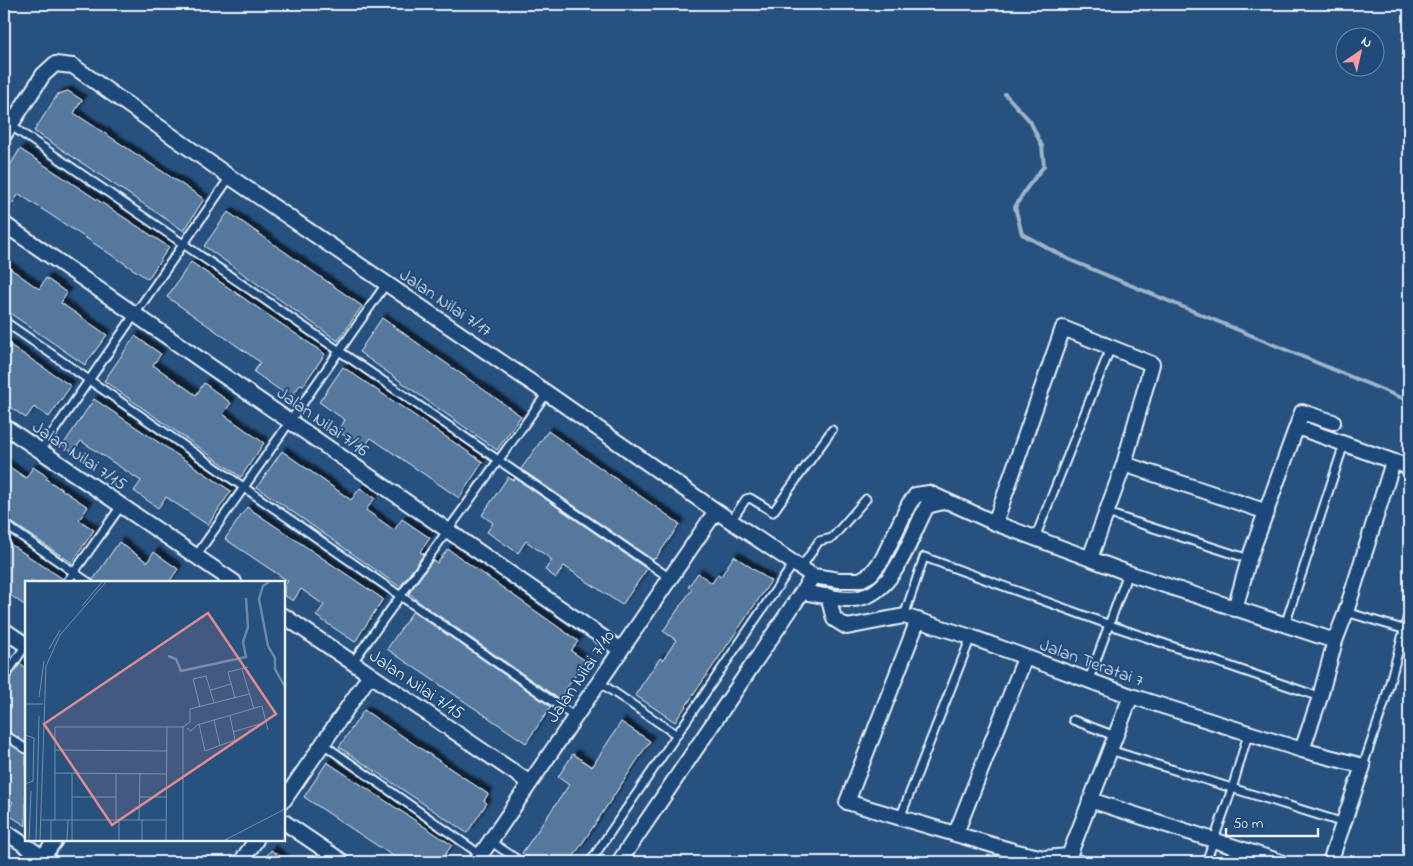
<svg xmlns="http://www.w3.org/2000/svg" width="1413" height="866" font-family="'Indie Flower',sans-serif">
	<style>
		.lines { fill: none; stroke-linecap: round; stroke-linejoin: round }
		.stream { stroke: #9db3c9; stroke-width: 4 }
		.building { fill: #57789d; stroke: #e8f1f8; filter: url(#shadow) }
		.lane-casing { stroke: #e8f1f8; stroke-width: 11 }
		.street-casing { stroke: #e8f1f8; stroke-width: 18 }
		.lane { stroke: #1f4a7a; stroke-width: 7 }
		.street { stroke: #1f4a7a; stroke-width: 14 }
		.labels { text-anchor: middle; stroke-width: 4; stroke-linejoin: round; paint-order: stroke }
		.street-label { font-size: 18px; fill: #e8f1f8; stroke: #1f4a7a }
		.inset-river { fill: none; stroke: #6b8aaa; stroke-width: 2.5 }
		.inset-road { fill: none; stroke: #7491af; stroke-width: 1 }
		.view { fill: #df8c90; fill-opacity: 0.15; stroke: #df8c90; stroke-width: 2.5 }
		.inset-edge { fill: none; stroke: #e8f1f8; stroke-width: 2.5 }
	</style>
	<defs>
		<filter id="shadow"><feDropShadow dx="4.5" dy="-4.5" stdDeviation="1" flood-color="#0009"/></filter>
	</defs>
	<rect width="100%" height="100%" fill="#27517f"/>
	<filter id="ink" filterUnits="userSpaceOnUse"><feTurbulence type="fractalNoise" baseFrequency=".02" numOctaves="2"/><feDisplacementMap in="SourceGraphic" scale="10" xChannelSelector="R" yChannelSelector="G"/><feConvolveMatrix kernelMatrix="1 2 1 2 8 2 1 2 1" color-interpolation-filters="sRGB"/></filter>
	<g filter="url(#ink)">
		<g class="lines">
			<path class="stream" d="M1005,94L1030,121L1042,146L1044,166L1026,189L1015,207L1022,234L1070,260L1409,401"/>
		</g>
		<path class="building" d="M68,91L82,100L74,113L204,199L184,231L34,131L58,94Z
			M20,149L169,247L148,279L19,194L12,204L4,199V175Z
			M228,212L362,306L338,341L204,246Z
			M191,262L325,354L303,386L300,385L291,398L254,372L260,362L167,297Z
			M4,264L39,289L46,278L67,293L61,303L107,335L85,365L4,309Z
			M382,318L521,416L497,450L359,352Z
			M135,336L161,354L153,365L196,395L204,383L216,392L231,403L223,414L264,443L241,477L104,381Z
			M4,341L71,386L49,417L34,407L26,418L4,403V397L7,392L4,389Z
			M343,367L483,462L459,498L371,438L363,449L338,431L345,420L319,402Z
			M94,399L231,491L208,525L166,497L158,508L134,491L141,481L81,441L73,452L63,445Z
			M548,431L680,524L655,559L654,558L653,560L521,469Z
			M282,451L351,500L360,488L375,498L366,510L394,530L402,519L430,538L420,552L424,554L400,587L257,487Z
			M4,463L26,478L33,467L48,477L46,479L88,507L79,520L94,530L72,563L4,517Z
			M508,477L513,480L515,478L647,569L622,605L564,566L556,578L545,570L552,560L526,541L518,553L487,532L493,523L482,515Z
			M247,507L383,599L355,642L316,616L324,605L301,589L293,601L284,595V587L288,581L225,539Z
			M4,540L63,579L62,582H26V606L4,591Z
			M119,542L147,562L154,552L178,569L169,582H93V580Z
			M448,549L578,641L571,651L586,661L559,699L419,602L409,593L433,560L437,563Z
			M734,556L771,581L675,722L635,695L660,658L663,660L676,640L663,631L692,589L688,587L698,573L712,583L718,574L721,576Z
			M413,611L551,707L526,743L387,649Z
			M20,664L26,668V743L4,729V688Z
			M364,710L488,794L484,801L487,803L467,833L339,747Z
			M621,722L650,741L570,862H535L522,853L569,785L558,777L573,754L592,767Z
			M4,740L26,754V826L6,813L13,802L4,795Z
			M327,762L452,845L440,862H402L304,797Z
			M271,850L288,862H262Z"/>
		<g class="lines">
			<defs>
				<path id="lane" d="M10,125L670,578
					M4,321L575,717
					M40,451L230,177
					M1107,513L1249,559
					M731,521L746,499L750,498L773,512L832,430
					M4,524L88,582
					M1035,538L1111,347
					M196,556L386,284
					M801,568L819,541L832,538L866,499
					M67,582L121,506
					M1346,612L1403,629
					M904,616L924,557L1110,625L1320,697
					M1285,625L1344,444
					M352,663L547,393
					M4,678L26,645
					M599,682L677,735
					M1088,682L1128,573
					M1073,720L1115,736
					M4,734L26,749
					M323,744L481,855
					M1110,750L1344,823
					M1363,766L1384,704L1409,612
					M900,818L971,637
					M490,841L521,862
					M1069,856L1088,862
					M590,862L794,563
					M1206,862L1232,789L1248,734"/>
				<path id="street" d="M4,135L43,75L55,64L73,66L230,177L547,393L716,511L813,576L839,580H860L871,574L882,560L909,504L916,495L929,493L995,523L1128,573L1335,641
					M4,224L621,650
					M4,426L234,582
					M1297,427L1409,467
					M1124,464L1267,512
					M995,523L1063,328L1152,364L1124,464L1090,558
					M802,592C816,594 836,599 848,599C894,601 909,538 927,506L947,501
					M828,596L834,619L847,627L904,616L971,637L1131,696L1302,750L1363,766L1330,862
					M1235,609L1249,559L1302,412L1333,422
					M284,616L530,783
					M918,620L847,802L1013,851L1044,858L1069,856L1131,696
					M4,630L26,645
					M1302,750L1320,697L1335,641L1346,612L1393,462
					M284,800L370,675
					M1090,800L1281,862
					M284,822L343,862
					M4,831L50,862
					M956,833L1025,658
					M43,857L55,840
					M241,862L256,840
					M476,862L716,511
					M619,862L813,576"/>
			</defs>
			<use href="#lane" class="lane-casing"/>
			<use href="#street" class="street-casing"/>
			<use href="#lane" class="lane"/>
			<use href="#street" class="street"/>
		</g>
	</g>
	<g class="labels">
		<g class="street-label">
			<text transform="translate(446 302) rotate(34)" y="6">Jalan Nilai 7/17</text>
			<text transform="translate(323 421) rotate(35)" y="6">Jalan Nilai 7/16</text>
			<text transform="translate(80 455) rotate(34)" y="6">Jalan Nilai 7/15</text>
			<text transform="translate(1092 662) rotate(20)" y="6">Jalan Teratai 7</text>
			<text transform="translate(580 676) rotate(-56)" y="6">Jalan Nilai 7/10</text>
			<text transform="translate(417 684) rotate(34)" y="6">Jalan Nilai 7/15</text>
		</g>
	</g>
	<g transform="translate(25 581)">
		<rect width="260" height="260" fill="#27517f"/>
		<path class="inset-river" d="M244,1L238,5L234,18L243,65L250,77V88L260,106M143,75L151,78L156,90L221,76L218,61L223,46L221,17"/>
		<path class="inset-road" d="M57,25L77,1M24,68L35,49M217,88L229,128M203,91L210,117M203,91L223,86M186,109L206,103M14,116L19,80M0,123H18M175,126L168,98L181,95L189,122M189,139L195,165M174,143L180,170L210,159L205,135M158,146L165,141V128L224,113M162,147L166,150L172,144L237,125L243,149M208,151L241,141M0,154L9,157L8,200L0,203M30,169L142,170M30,192L142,193M47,216H91M114,216H141M15,239H141M30,239V146H158M91,239V192M114,239L115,192M4,259L6,210M11,259L14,135M15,259L21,85L35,54L81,1M26,259V239M42,259L43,239M47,259V192M94,259V239M117,259V239M141,259L142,146M158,259V146M200,259L260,228"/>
		<path class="view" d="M183,32L251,133L87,244L19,143Z"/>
		<rect width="260" height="260" class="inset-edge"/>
	</g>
	<rect width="1413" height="866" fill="none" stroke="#1f4a7a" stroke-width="20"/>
	<rect x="10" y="10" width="1393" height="846" fill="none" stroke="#e8f1f8" stroke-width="2" filter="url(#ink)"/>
	<g transform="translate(1360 52) rotate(34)"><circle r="24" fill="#1f4a7a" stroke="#6f8dac"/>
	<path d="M0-4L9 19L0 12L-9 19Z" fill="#ff9aa2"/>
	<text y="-8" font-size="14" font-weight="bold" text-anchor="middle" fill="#e8f1f8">N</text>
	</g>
	<path d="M1226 828v8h92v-8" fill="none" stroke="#e8f1f8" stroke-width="2.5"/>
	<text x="1233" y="828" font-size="15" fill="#e8f1f8" stroke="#1f4a7a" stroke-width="4" paint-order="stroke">50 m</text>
</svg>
